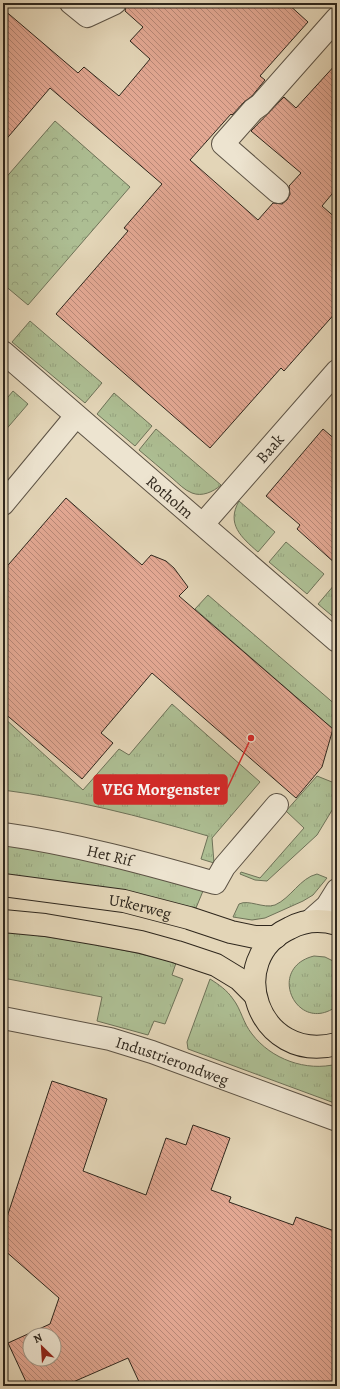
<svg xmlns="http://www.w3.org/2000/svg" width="340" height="1389" font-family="Alegreya,serif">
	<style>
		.grass { fill: url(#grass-tufts); stroke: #6e7258 }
		.forest { fill: url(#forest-crowns); stroke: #6e7258 }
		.building { fill: url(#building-back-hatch); stroke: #2f271d; fill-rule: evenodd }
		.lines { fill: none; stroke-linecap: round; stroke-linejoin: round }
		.minor-casing { stroke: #5c5244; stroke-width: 24 }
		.major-casing { stroke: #2f271d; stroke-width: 24 }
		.minor { stroke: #ede4d0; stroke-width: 22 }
		.major { stroke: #e3d5b7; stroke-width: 22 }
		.labels { text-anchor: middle; stroke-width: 3; stroke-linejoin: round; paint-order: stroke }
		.street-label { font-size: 16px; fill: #2f271d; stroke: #ede4d0 }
		.leader { fill: none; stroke: #d62828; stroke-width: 1.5 }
		.callout-dot { fill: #d62828; stroke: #ede4d0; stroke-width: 1.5 }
		.callout { fill: #d62828; stroke: #d62828; stroke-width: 1.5 }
		.callout-label { font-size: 17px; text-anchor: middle; font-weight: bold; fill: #fff }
	</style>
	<defs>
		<pattern id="grass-tufts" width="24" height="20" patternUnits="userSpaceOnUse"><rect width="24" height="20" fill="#adbe93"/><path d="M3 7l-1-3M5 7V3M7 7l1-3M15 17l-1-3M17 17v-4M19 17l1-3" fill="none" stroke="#95a37e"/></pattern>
		<pattern id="forest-crowns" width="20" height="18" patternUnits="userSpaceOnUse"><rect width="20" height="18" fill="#adbe93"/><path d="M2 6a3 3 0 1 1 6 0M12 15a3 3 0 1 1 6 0" fill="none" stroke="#95a37e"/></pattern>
		<pattern id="building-back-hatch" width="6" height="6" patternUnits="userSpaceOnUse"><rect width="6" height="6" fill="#e2a792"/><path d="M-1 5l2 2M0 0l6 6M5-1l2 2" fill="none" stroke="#b88877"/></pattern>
	</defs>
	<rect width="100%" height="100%" fill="#e3d5b7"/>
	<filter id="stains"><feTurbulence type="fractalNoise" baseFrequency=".005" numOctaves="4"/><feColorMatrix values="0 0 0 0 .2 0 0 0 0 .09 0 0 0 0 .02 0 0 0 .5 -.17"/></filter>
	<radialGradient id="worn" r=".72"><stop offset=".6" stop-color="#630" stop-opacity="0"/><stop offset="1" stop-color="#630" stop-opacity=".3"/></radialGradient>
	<path class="grass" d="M30,321L102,383L85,403L12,342Z
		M13,391L28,404L3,433V403Z
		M114,393L152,426L135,446L97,414Z
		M156,429L221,485C213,492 202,497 192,493C184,490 178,483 172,478C161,469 150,459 139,450Z
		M239,501L275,532L258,552C241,537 226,524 239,501Z
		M286,542L324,574L307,594L269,562Z
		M335,584L337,586V620L318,604Z
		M208,595L337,706V729H333L195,609Z
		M172,704L260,782L212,838L214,863L201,859L208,836C140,816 73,799 3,790V717L83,790L119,749L129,755Z
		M317,776L337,784V802L317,835L267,881L255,880L240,874L241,872L260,878L304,828L286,811Z
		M3,845C71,855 137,871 203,891L196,908L119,892L3,876Z
		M317,874L327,878L313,895L303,901L274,914L265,918L252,920L233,917L239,904C249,899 263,909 275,905C291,898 300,878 317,874Z
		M3,931C61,938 119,947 176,963L172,975L183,979L165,1024L154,1021L148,1035L97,1021L102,997L3,978Z
		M314,956L325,957L337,963V1006C297,1036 265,968 314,956Z
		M210,979C218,984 227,990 233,999C241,1009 243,1023 252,1034C271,1059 306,1072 337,1064V1104L188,1049L187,1042Z"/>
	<path class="forest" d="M55,121L130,187L28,305L3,284V181Z"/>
	<path class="building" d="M127,3H287L308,22L260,76L265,80L252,96L244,102L232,115L231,114L190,160L258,220L273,203L282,204L287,200L290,194L289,186L301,173L251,131L284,97L296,108L337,63V188L322,206L337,219V311L284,371L281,368L210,448L56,314L128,231L124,228L162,184L50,88L3,143V9L78,73L84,67L119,96L150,59L130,41L143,27L125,11Z
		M323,429L337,441V565L297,529L300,525L266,496Z
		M66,498L142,565L151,555L166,561L174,568L188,587L179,596L333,729L322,767L296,798L152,673L101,733L113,743L82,779L3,712V571Z
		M52,1081L107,1099L83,1171L146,1195L166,1138L186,1145L193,1125L230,1138L211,1190L231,1197L229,1202L293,1225L296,1217L337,1232V1386H141L128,1358L64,1386H28L8,1343L50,1324L59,1298L3,1249V1229ZM30,1335H54V1359H30Z"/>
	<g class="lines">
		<defs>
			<g id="minor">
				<path d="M71,3L87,16L115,3"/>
				<path d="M278,192L223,144L253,110L260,105L337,18"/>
				<path id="s1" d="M3,352L337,641"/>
				<path d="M3,504L76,416"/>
				<path id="s2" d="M203,524L337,371"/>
				<path id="s3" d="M3,834C75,844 145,863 215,883L224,867L277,805"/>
				<path d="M310,921L327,906L337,890"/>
				<path id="s4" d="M3,1018L110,1039L152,1052L337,1120"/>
			</g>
			<g id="major">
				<path id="s5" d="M3,885L124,901L189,918L231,932L255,937H276"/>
				<path d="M3,921L45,925L98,934L141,942L177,952L216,965L239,979L255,995"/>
				<path d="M337,924C320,919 305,920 290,928C223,958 257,1065 337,1044"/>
			</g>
		</defs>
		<use href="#minor" class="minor-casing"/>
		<use href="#major" class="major-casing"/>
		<use href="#minor" class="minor"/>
		<use href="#major" class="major"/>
	</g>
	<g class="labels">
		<g class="street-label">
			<text dy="6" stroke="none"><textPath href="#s2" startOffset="101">Baak</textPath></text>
			<text dy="6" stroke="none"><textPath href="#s1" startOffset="221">Rotholm</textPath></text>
			<text dy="6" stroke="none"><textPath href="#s3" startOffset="109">Het Rif</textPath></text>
			<text dy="6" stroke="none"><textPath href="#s5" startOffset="139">Urkerweg</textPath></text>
			<text dy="6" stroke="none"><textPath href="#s4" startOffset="175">Industrierondweg</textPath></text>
		</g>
	</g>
	<path class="leader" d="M251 738L227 789"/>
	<circle class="callout-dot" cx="251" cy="738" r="4"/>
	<rect class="callout" x="94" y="775" width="133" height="29" rx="4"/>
	<g class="callout-label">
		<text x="161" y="795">VEG Morgenster</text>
	</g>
	<rect width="340" height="1389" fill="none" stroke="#e3d5b7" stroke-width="16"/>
	<rect x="4" y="4" width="332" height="1381" fill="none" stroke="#2f271d" stroke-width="2"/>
	<rect x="8" y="8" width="324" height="1373" fill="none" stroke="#2f271d"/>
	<g transform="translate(42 1347) rotate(335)"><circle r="19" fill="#ede4d0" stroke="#a19888"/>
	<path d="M0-3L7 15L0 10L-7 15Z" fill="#8f2418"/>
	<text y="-6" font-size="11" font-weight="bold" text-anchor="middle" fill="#2f271d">N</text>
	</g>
	<rect width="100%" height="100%" filter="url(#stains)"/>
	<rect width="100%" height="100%" fill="url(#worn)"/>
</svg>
